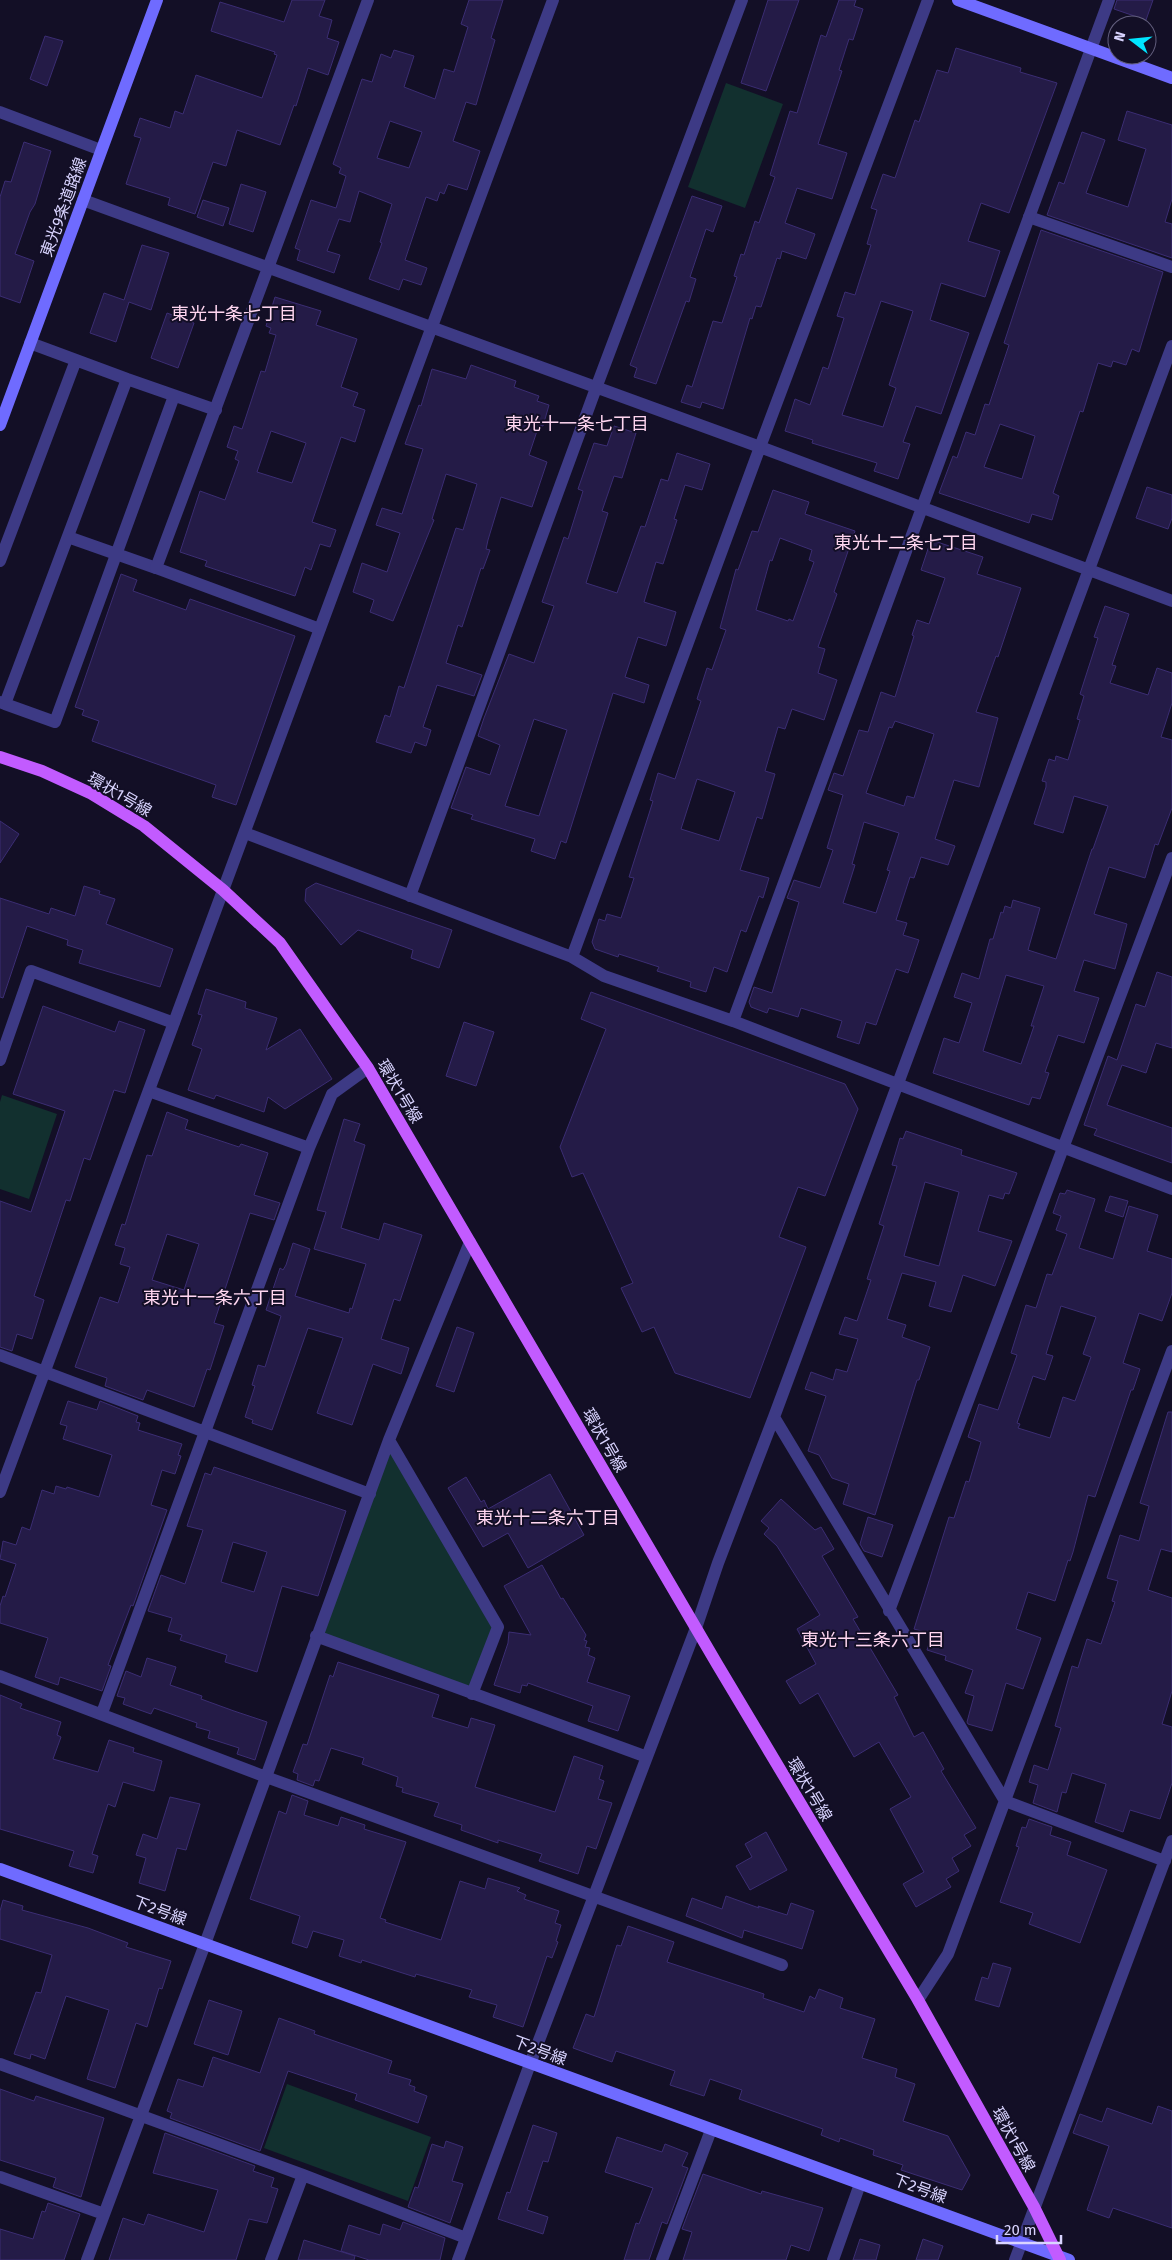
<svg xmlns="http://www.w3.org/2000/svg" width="1172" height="2260" font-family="'Fira Sans','Noto Sans JP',sans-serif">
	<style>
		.green { fill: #12302f }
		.building { fill: #241b47; stroke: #3b2d73; fill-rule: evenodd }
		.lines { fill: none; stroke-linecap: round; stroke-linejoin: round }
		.lane { stroke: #3d3a85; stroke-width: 12 }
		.street { stroke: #3d3a85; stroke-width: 12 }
		.secondary { stroke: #6f6bff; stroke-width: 12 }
		.primary { stroke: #c25bff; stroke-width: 12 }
		.labels { text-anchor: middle; stroke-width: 4; stroke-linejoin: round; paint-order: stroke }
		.street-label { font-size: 16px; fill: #d9d4ff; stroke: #130f26 }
		.neighbourhood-label { font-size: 18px; fill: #ffd6f0; stroke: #130f26 }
	</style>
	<rect width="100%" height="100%" fill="#130f26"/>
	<path class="green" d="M726,83L783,104L745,208L688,187Z
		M2,1095L57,1114L29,1199L0,1189V1102Z
		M389,1440L498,1627L472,1694L316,1636Z
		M287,2084L431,2137L408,2201L264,2148Z"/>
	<path class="building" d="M292,0H325L319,16L332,20L327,38L339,42L328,75L308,68L296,106L294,105L280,145L237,130L226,166L213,162L195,214L168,205L170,198L126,184L141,138L134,136L140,118L170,128L175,111L183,114L196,75L262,98L277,55L274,54L275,52L211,31L220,2L284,22Z
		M469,0H503L491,38L495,40L476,105L466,102L453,141L480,151L467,190L448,184L444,194L440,192L437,201L426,197L405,260L427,268L421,285L403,279L399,290L369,279L382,243L380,242L392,204L359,191L350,222L339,219L327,251L340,255L334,273L297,260L300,250L295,248L311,200L336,208L346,176L339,173L341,168L333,164L362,79L372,82L381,54L391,58L394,50L414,56L404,87L435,99L444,69L454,72L468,27L461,24ZM390,121L422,132L409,168L377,158Z
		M768,0H799L766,91L741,83Z
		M839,0H856L854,6L863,9L853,40L849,39L839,70L842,71L818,144L847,153L832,199L797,188L785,223L815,234L806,259L782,251L780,259L777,258L761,307L756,306L752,319L750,318L723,409L702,402L700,408L681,402L687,385L692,387L713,321L722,323L737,277L734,276L741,254L744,255L755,221L759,223L775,177L770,175L790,111L797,113L821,35L826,37Z
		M1117,0H1153L1146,20L1114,9Z
		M45,36L63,41L47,86L30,79Z
		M956,48L1021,68L1020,72L1057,83L1009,213L981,203L968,241L1000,251L985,297L941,283L930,320L969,333L941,414L916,406L903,442L910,444L898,479L874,471L877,463L812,443L813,440L785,431L795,399L810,405L823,367L828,369L844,318L837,316L845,292L855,295L871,245L867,244L877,210L871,208L883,174L895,178L915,120L919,122L937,70L948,73ZM881,301L913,311L889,385L896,388L883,427L842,415Z
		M1127,111L1172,125V199L1165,222L1172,224V258L1047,215L1059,182L1064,184L1082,132L1105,140L1086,193L1128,207L1146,149L1118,140Z
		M24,142L51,151L35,204L30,212L15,254L34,261L20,303L0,296V197L5,181L11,182Z
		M241,184L266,192L253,232L229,224Z
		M692,196L722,206L713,232L706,229L690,277L696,279L689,302L686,301L656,384L634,377L637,368L630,365Z
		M203,200L229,208L223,226L197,217Z
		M1041,230L1163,272L1139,352L1132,349L1126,365L1113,361L1111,367L1098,363L1083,412L1080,411L1053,493L1059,496L1052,520L1032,514L1029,523L939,493L953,456L957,458L966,432L975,435L985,404L989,405L1009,345L1004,343ZM1000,424L1035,436L1022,479L984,467Z
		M142,245L169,253L151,310L129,302L116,342L90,333L104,293L124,300Z
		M275,297L321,311L316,325L357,339L341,387L358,393L353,406L365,410L355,442L341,437L312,522L336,530L330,547L320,544L311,570L305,567L295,596L205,566L207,561L180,552L200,491L225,500L239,461L235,459L238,451L227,447L234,426L242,429L261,371L265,372L276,335L269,333L271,328L266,326ZM271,431L306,443L292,483L257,472Z
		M167,313L194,323L178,368L151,358Z
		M471,365L516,381L514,387L539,396L537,401L549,405L543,426L539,425L529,455L547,462L532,507L501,497L488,540L486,549L490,550L483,569L481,568L462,627L458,625L446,663L482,675L474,696L437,685L423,727L431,730L426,746L415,742L411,753L376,742L385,715L390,717L399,686L404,688L456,528L463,530L477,484L446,474L432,519L434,520L393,621L370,612L374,600L353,592L362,563L387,572L400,533L376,525L382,508L402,514L423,449L405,444L419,405L421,406L432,369L466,379Z
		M614,426L636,433L622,478L614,476L602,511L608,513L586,583L617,593L641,526L645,527L661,479L668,481L677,453L710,464L702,490L685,485L674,519L677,520L663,564L656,562L644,602L676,612L666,646L638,637L625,677L649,685L644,703L613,693L566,843L561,841L555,859L531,851L535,839L471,819L473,815L451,808L466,767L490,775L500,745L478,736L484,718L509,654L534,663L554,606L542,602L564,537L568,539L583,491L578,489L594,443L607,446ZM534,719L567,730L539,816L505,806Z
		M1147,487L1172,495V518L1168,529L1136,518Z
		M773,490L809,502L805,514L855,531L834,592L837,594L818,647L825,649L818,673L837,680L824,720L792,709L785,729L778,727L765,771L775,774L762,819L757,817L740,870L769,878L763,898L759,896L746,932L741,930L727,972L714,967L706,992L690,987L691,982L657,971L659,967L619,954L618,957L595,949L592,942L599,919L605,921L607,914L621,918L634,878L629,877L653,801L650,800L658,773L675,779L701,701L697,699L707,668L712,670L726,630L720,628L736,569L738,570L752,531L758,532ZM780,538L812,550L809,560L814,562L793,621L789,619L788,621L756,610L770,560L772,561ZM697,779L735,792L719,841L681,829Z
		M931,540L983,557L977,574L1021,588L998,657L996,656L976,712L998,718L979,787L954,780L935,839L955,846L948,865L921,857L914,878L910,877L896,920L907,923L903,935L919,940L908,973L896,969L876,1025L866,1022L859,1044L837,1037L842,1021L801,1008L798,1017L769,1008L767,1013L751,1007L749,1002L754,987L772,993L799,902L787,898L794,880L820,888L833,850L827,848L843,795L828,790L834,773L843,776L859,730L868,732L881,692L895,697L914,636L912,635L917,620L929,624L945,578L921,570ZM895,721L934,734L914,798L907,796L904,806L866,793L889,727L892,728ZM864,822L899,833L887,870L890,871L876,913L843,903L855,865L852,864Z
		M121,574L137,580L133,591L186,610L190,599L295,636L236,805L212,797L216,785L92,741L99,721L82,715L84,710L75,707Z
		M1105,606L1129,614L1112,665L1116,666L1110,683L1148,695L1157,668L1172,673V703L1161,737L1172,740V808L1158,845L1155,844L1145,878L1109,867L1094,914L1127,924L1115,969L1084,960L1074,991L1099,998L1084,1043L1058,1035L1045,1072L1049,1073L1040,1099L1032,1097L1029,1105L933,1073L944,1038L959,1043L972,1003L954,997L962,973L979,979L990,939H993L1001,912L1003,913L1005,906L1011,908L1013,900L1040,908L1028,950L1056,959L1092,849H1093L1108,806L1074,796L1063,833L1034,824L1046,787V782L1042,781L1049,759L1055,761L1056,756L1068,760L1080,720L1077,719L1084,696L1080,694L1098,638L1094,637ZM1006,975L1044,986L1031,1026H1034L1021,1064L983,1051Z
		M0,821L19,834L0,863Z
		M316,883L452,930L439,968L411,958L413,950L358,930L341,945L305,901L306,889Z
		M84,886L100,891L99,894L115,899L106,924L173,949L160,987L79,963L83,950L67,945L68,940L27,926L3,998L0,997V898L49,914L51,908L75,916Z
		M1157,972L1172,977V1048L1156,1043L1146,1073L1122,1065L1107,1105L1172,1128V1163L1094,1135L1097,1129L1084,1125L1108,1056L1117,1060L1136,1004L1145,1007Z
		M206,989L246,1002L245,1008L277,1018L266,1050L300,1029L332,1079L285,1109L268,1097L264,1112L216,1095L214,1099L188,1090L202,1049L192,1045L202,1015L198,1014Z
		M591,992L845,1084L858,1109L825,1196L798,1187L779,1237L806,1247L750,1398L675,1373L654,1327L642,1332L621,1288L633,1283L583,1173L572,1177L560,1147L606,1029L581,1019Z
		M43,1006L115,1032L119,1021L145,1030L125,1093L114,1090L90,1160L84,1158L70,1201L66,1200L34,1296L44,1300L32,1339L17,1334L12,1351L0,1347V1201L31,1212L65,1111L13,1094Z
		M464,1022L494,1032L476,1086L446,1076Z
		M167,1112L188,1120L185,1129L239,1147L241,1144L268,1153L254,1195L280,1203L274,1220L250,1213L214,1323L224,1326L210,1370L207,1369L194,1407L147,1390L143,1400L105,1386L107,1378L75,1367L100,1297L118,1303L130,1267L120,1264L125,1248L115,1245L122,1224L125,1225L147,1155L152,1156ZM167,1234L199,1244L184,1290L152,1280Z
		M344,1119L360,1124L354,1141L365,1145L341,1228L379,1240L384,1223L422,1235L400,1301L394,1299L381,1339L409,1348L401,1374L373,1364L352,1425L317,1413L343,1338L308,1328L272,1430L252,1423L253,1420L245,1417L255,1386L252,1385L258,1365L265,1367L281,1316L266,1310L280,1268L283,1270L286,1265L293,1243L310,1249L295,1296L349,1313L350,1308L352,1309L366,1264L314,1249L326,1212L317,1210Z
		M906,1131L962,1150L961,1155L1017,1173L1009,1194L1005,1193L1003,1199L989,1195L978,1231L1012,1241L995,1286L963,1275L951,1312L929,1306L936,1282L902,1273L887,1319L906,1325L902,1337L930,1347L919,1380H917L875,1515L843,1504L849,1484L832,1478L819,1455L808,1451L826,1396L805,1389L811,1372L833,1380L836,1369L847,1372L858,1339L839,1334L845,1317L857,1321L871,1280L867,1279L884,1226L879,1224L897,1166L892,1165L900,1138L903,1139ZM925,1182L959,1192L939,1266L904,1256Z
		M1067,1190L1095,1199L1079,1248L1113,1259L1129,1206L1158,1215L1147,1251L1172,1259V1293L1162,1321L1139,1313L1123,1363L1140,1369L1133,1390H1131L1095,1497L1088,1495L1073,1552L1070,1561L1068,1560L1055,1601L1028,1592L1016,1629L1041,1638L1023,1689L1006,1683L992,1731L968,1724L967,1722L974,1696L965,1693L973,1670L945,1660L946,1656L927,1650L932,1634L914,1629L949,1517L954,1518L966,1481L969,1482L981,1442L968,1437L979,1404L998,1410L1017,1355L1011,1353L1026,1305L1036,1308L1047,1274L1052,1275L1067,1234L1056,1230L1061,1216L1053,1213L1060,1193L1065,1194ZM1061,1306L1096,1317L1083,1354L1091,1357L1075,1401L1063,1397L1050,1438L1018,1428L1020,1424L1017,1423L1033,1376L1045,1380L1053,1356L1046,1354Z
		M1110,1196L1128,1201L1123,1217L1105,1211Z
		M457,1327L474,1333L454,1392L436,1386Z
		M68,1401L97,1410L100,1401L138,1416L136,1422L140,1423L138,1430L182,1444L178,1455L181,1456L175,1474L162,1470L151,1505L167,1510L133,1606L131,1605L108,1665L111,1666L102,1691L60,1677L58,1685L35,1677L48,1638L0,1623V1606L3,1596L5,1597L16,1564L0,1559L3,1541L16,1545L22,1527L30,1530L42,1490L54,1494L56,1486L66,1489L67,1487L99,1497L112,1455L63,1439L67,1426L60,1424Z
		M1168,1412H1172V1552L1161,1549L1148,1590L1172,1598V1691L1162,1724L1172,1727V1783L1160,1819L1130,1810L1123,1832L1095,1822L1106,1784L1072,1773L1066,1793L1062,1792L1057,1812L1033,1803L1038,1785L1029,1782L1034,1765L1048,1770L1061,1728L1055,1726L1072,1666L1078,1668L1087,1639L1101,1644L1115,1602L1112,1601L1118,1581L1107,1578L1120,1535L1139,1541L1149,1506L1140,1503Z
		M214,1467L346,1511L318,1596L282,1586L257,1672L225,1662L227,1655L180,1640L182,1635L168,1631L172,1618L148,1611L161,1575L185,1584L203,1530L187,1526L205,1473L211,1475ZM233,1542L267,1552L254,1592L221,1582Z
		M550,1474L584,1535L528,1568L508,1533L483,1547L448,1488L466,1477L481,1502L484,1500L488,1509Z
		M781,1499L815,1530L821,1527L834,1549L822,1556L858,1617L853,1619L898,1695L894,1697L914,1737L923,1732L944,1769L941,1771L976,1828L964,1835L971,1846L952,1858L959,1871L946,1879L951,1887L916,1907L903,1884L924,1872L890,1809L911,1797L879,1742L854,1757L818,1693L800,1704L786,1681L816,1664L797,1629L820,1615L777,1546L764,1534L769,1528L761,1521Z
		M868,1517L893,1525L882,1557L864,1551L860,1544Z
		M542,1565L561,1599L563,1598L586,1635L584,1640L587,1641L585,1647L590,1648L588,1655L595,1658L587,1682L630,1696L618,1731L588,1721L593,1706L528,1683L527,1686L522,1685L520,1693L494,1685L508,1643L509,1632L531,1635L504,1586Z
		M147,1658L176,1667L170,1685L202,1696L201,1699L234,1711L267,1722L255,1760L237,1754L239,1748L208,1738L210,1731L196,1727L197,1723L154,1708L151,1714L123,1704L125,1698L117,1696L126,1671L141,1677Z
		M338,1662L439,1695L432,1717L468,1728L471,1718L495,1725L475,1787L555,1812L574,1756L603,1766L599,1779L604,1781L598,1799L612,1803L596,1849L587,1846L578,1874L539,1861L542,1854L498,1840V1843L461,1830L462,1825L434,1816L439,1803L402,1792L403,1788L396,1786L398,1777L362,1764L364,1758L331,1748L319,1781L315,1780L313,1786L297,1780L298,1774L293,1772L303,1744L307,1745L330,1675L333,1677Z
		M0,1695L22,1704L20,1708L61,1722L57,1735L61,1737L53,1759L98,1772L109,1740L134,1748L133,1752L162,1761L154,1791L123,1782L115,1807L108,1804L92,1854L98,1856L93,1873L69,1866L74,1851L0,1829Z
		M292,1795L308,1801L304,1815L338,1826L341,1817L365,1825L364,1829L406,1842L380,1918L386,1920L385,1922L441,1940L460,1881L485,1889L488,1878L520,1888L517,1891L526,1895L524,1899L559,1911L555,1923L561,1925L556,1941L558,1942L552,1958L547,1956L523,2027L493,2017L497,2005L469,1997L472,1990L416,1974L415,1977L362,1960L361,1963L339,1956L344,1940L313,1931L307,1948L292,1943L300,1916L250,1899L279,1811L286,1814Z
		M170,1797L200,1804L186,1850L177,1848L165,1891L139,1883L146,1858L136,1855L143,1834L157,1839Z
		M1029,1819L1052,1827L1050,1835L1071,1842L1067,1855L1107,1870L1080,1943L1029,1924L1033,1913L1000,1902L1019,1847L1016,1846L1022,1827L1026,1828Z
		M766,1832L787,1870L750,1890L736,1866L752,1857L745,1844Z
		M726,1896L759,1908L758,1906L787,1915L791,1903L814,1911L802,1949L744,1930L742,1938L686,1916L692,1898L722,1909Z
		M3,1900L23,1906L22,1910L88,1928L128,1943L126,1947L171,1961L162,1989L159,1988L147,2027L136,2023L115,2088L87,2079L109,2010L66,1996L45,2059L31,2054L30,2059L14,2054L36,1992L41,1993L52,1955L0,1939V1911Z
		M628,1926L674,1942L667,1962L764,1994L763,1998L804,2012L810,1996L815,1999L819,1989L843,1998L840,2008L875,2019L862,2058L897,2069L895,2077L915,2084L903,2121L948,2136L970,2175L962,2190L901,2170L903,2165L873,2155L874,2150L840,2138L839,2142L821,2135L823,2129L739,2099L742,2090L710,2079L704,2096L670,2085L675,2071L616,2051L612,2062L573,2048L586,2014L594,2017L617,1945L621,1946Z
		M993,1963L1011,1968L999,2007L975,2000L982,1977L988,1979Z
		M209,2000L242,2011L228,2055L194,2044Z
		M279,2018L315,2031L314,2034L392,2061L388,2073L411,2080L409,2085L415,2087L414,2091L427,2096L418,2123L355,2100L357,2094L288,2071L260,2151L170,2118L172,2113L167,2111L178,2079L203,2087L213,2057L260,2073Z
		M0,2089L34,2101L36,2096L104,2118L81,2197L53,2187L56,2178L0,2160Z
		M1158,2106L1172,2111V2228L1113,2208L1109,2218L1087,2210L1109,2146L1073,2133L1080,2114L1102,2122L1107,2108L1152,2124Z
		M533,2125L557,2133L548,2162L543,2161L527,2210L548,2217L543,2234L498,2219L507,2192L510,2193Z
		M165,2133L255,2166L253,2171L274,2178L271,2187L278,2189L267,2223L249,2219L236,2260H109L123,2218L144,2225L148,2214L204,2232L218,2190L153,2173Z
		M617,2137L662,2152L665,2144L688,2153L682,2166L688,2168L667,2224L662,2222L649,2260H624L636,2223L639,2224L653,2188L605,2172Z
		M446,2141L463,2147L452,2181L463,2184L450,2223L408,2207L415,2187L418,2188L432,2144L444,2148Z
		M703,2174L761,2194L762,2191L823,2208L809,2251L791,2245L786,2260H683L692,2232L682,2229Z
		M48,2203L80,2214L64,2260H0V2229L33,2239L42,2211L45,2212Z
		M403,2222L445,2238L440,2260H369L341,2251L349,2225L380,2235L383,2224L400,2230Z
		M860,2239L880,2245L876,2260H853Z
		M923,2239L943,2246L938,2260H916Z
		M304,2240L355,2256L354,2260H298Z"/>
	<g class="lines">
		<path class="lane" d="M1029,217L1172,267
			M127,379L216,410
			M68,537L156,568
			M0,561L76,360
			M0,702L5,704L127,379L30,343
			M5,704L55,722L174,396"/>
		<path class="street" d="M0,112L101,150
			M83,200L760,447L1172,601
			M320,629L156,568L368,0
			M245,833L572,957L604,976L733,1021L1172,1189
			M410,896L596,388L742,0
			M572,957L760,447L928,0
			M733,1021L1109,0
			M0,1060L31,971L174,1023
			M149,1091L309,1148
			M0,1355L370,1494
			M774,1417L1005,1801L1165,1861
			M389,1440L498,1627L472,1694
			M0,1492L553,0
			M889,1611L1172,858
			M316,1636L647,1757
			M0,1676L266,1777L782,1965
			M102,1713L309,1148L332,1094L368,1068
			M918,2000L948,1954L1172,1351
			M0,2064L303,2175L466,2238
			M0,2177L104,2214
			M87,2260L205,1944L389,1440L470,1242
			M271,2260L303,2175
			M458,2260L530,2064L696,1628L718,1563L774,1417L1172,346
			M662,2260L711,2130
			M833,2260L860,2184
			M1015,2260L1172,1841"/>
		<path class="secondary" d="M958,0L1172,78
			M0,425L157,0
			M0,1869L1069,2260"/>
		<path class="primary" d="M0,757L42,771L90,793L144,826L223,890L280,943L368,1068L717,1664L918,2000L1034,2207L1060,2260"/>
	</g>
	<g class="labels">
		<g class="street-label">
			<text transform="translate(63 207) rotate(-70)" y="6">東光9条道路線</text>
			<text transform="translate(120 794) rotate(30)" y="6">環状1号線</text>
			<text transform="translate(400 1091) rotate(59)" y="6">環状1号線</text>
			<text transform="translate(605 1440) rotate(60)" y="6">環状1号線</text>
			<text transform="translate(810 1789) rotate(59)" y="6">環状1号線</text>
			<text transform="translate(160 1910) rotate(20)" y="6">下2号線</text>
			<text transform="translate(540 2050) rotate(20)" y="6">下2号線</text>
			<text transform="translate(1014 2139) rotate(61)" y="6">環状1号線</text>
			<text transform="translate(920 2188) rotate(20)" y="6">下2号線</text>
		</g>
		<g class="neighbourhood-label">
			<text x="234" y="320">東光十条七丁目</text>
			<text x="577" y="430">東光十一条七丁目</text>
			<text x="906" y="549">東光十二条七丁目</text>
			<text x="215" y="1304">東光十一条六丁目</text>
			<text x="548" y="1524">東光十二条六丁目</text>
			<text x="873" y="1646">東光十三条六丁目</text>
		</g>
	</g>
	<g transform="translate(1132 40) rotate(286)"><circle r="24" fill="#130f26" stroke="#625e7d"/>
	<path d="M0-4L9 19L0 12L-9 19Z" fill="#00e5ff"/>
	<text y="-8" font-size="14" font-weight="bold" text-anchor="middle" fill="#d9d4ff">N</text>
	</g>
	<path d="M997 2235v8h64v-8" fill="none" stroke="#d9d4ff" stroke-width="2.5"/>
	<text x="1004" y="2235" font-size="15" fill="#d9d4ff" stroke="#130f26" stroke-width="4" paint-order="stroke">20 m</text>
</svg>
